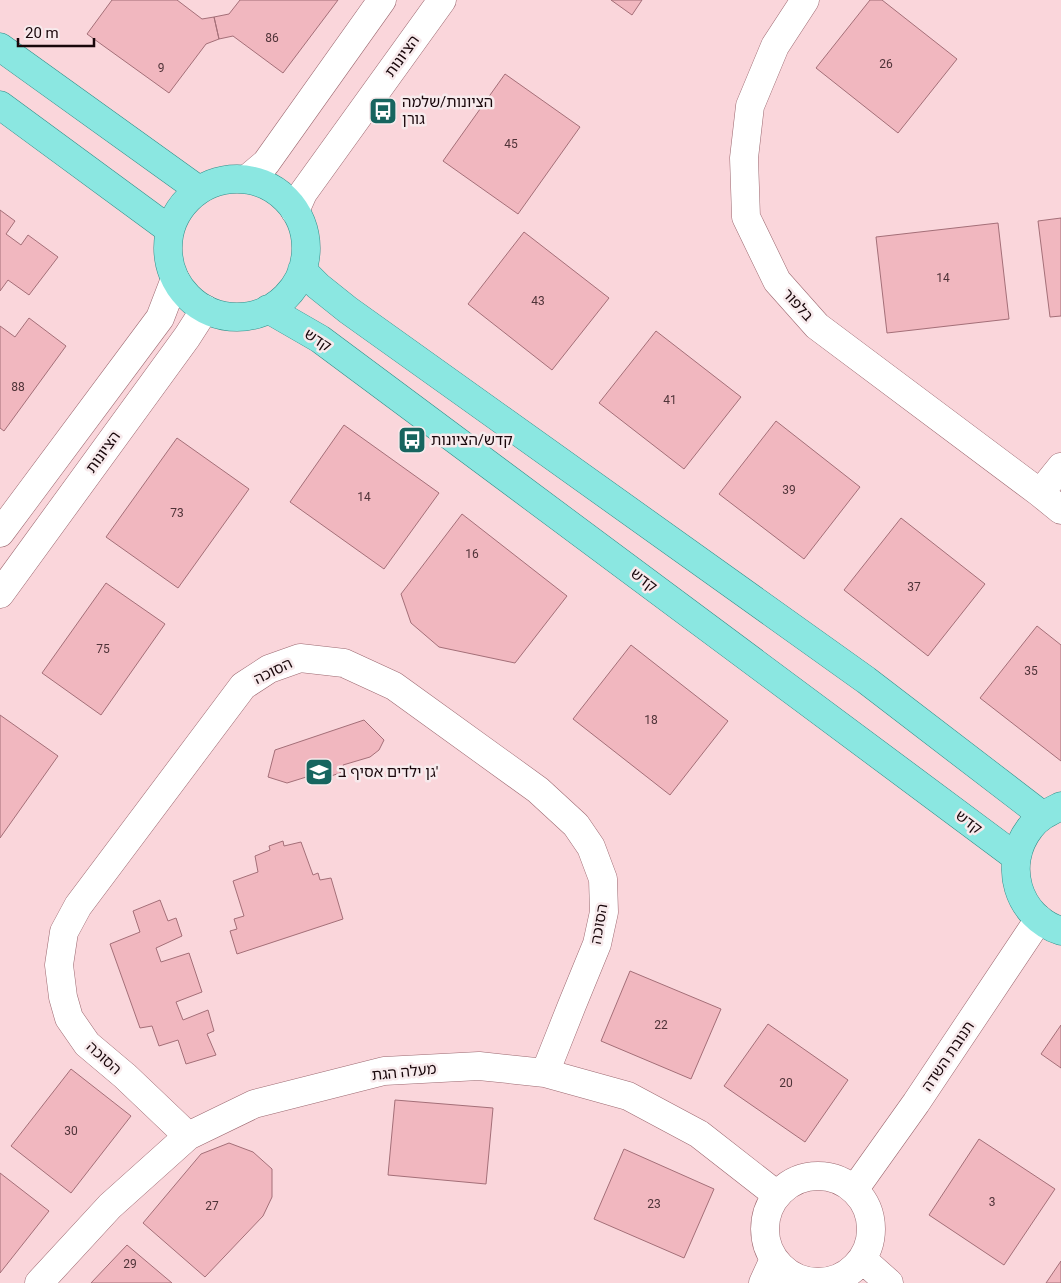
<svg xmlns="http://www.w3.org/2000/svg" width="1061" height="1283" font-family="Roboto,'Noto Sans Hebrew',sans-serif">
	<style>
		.building { fill: #f1b7bf; stroke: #a46f78 }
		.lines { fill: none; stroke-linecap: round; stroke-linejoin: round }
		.minor-casing { stroke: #9c6870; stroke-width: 29 }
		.major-casing { stroke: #318e89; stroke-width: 29 }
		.minor { stroke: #fff; stroke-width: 28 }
		.major { stroke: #8be7e1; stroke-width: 28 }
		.labels { text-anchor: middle; stroke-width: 5; stroke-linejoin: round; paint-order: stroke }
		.number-label { font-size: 12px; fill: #4f3338 }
		.street-label { font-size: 15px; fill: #19070b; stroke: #f7eaec }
		.poi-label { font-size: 15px; fill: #19070b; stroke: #f7eaec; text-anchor: start }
	</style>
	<rect width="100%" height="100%" fill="#fad6db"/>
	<path class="building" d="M112,0H177L202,19L214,17L219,39L206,44L169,93L87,34Z
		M240,0H338L283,73L233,36L219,39L214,17L229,14Z
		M611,0H642L632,15Z
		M870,0H882L957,59L898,133L816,68Z
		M505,74L580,127L518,214L443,161Z
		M0,210L15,221L6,234L21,245L28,235L58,257L29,295L8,280L0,291Z
		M1061,218V316L1050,317L1038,221Z
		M998,223L1009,319L887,333L876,237Z
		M524,232L609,298L552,370L468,304Z
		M29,318L66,346L4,431L0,428V326L15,337Z
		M656,331L741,397L684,469L599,403Z
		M776,421L860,487L804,559L719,494Z
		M344,425L439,493L384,569L290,502Z
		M177,438L249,489L178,588L106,537Z
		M462,514L567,596L515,663L439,647L411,623L401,594Z
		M901,518L985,584L928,656L844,590Z
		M106,583L165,624L101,715L42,673Z
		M1037,626L1061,645V761L980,698Z
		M631,645L728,721L670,795L573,719Z
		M0,715L58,756L0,838Z
		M364,720L384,740L379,750L370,757L343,765L346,771L319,780L316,774L287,783L268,777L275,750Z
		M283,841L284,846L301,842L313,875L318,873L320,880L331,878L343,919L237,954L230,931L237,929L234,919L244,916L233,881L258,872L255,856L270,850L269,846Z
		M160,900L168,921L176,918L182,936L156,948L161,962L189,953L202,992L176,1002L183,1020L208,1010L214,1031L207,1034L216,1055L186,1064L178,1040L159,1046L152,1026L140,1028L110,944L140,932L133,911Z
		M630,971L721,1009L691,1079L601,1041Z
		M768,1024L848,1080L805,1142L724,1086Z
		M1061,1025V1068L1041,1054Z
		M71,1069L131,1116L71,1193L11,1146Z
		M395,1100L493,1108L486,1184L388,1175Z
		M979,1139L1055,1189L1004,1265L929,1215Z
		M229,1143L253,1152L272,1169V1197L263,1216L205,1277L143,1223L201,1154Z
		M624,1149L714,1189L684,1258L594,1219Z
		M0,1173L49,1211L0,1273Z
		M127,1245L172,1283H91Z
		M1061,1261V1283H1046Z"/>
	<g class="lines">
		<defs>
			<path id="minor" d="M805,0L775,46L750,106L744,158L746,217L777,281L817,326L1040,493L1061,510
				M247,179L266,163L382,0
				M295,211L303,193L442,0
				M1040,493L1061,467
				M0,533L160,318L175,279
				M0,594L187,337L205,309
				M188,1136L125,1076L87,1044L69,1018L63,997L59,965L64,932L78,906L243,686L269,669L300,658L344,663L394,686L538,790L576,825L591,847L603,879L604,912L597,944L572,1005L545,1073
				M765 1229a53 53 0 1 1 106 0a53 53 0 1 1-106 0Z
				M854,1190L916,1103L1039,919
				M862,1259L889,1283
				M39,1283L110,1206L188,1136L254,1104L384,1071L479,1066L545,1073L628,1096L699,1134L777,1195
				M763,1283L774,1259"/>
			<path id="major" d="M0,47L199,190
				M0,105L170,230
				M168 248a69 69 0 1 1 138 0a69 69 0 1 1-138 0Z
				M302,270L318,286L348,310L866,680L1042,815
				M268,309L320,339L1016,857
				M1061,806C1049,812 1038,817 1030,828C1002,864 1017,917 1061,931"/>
		</defs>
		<use href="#minor" class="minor-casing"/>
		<use href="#major" class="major-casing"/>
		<use href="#minor" class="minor"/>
		<use href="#major" class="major"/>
	</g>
	<defs>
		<symbol id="bus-square" viewBox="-11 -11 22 22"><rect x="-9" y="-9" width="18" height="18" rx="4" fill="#17655f" stroke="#f7eaec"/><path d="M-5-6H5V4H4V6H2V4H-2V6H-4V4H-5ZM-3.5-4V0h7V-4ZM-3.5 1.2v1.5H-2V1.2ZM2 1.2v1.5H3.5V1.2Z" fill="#fff"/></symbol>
		<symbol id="school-square" viewBox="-11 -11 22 22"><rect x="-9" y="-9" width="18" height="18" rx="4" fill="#17655f" stroke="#f7eaec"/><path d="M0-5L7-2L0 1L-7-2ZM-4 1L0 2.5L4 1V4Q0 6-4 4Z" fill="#fff"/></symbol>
	</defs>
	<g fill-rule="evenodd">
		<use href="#bus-square" x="367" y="95" width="32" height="32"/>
		<use href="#bus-square" x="396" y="424" width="32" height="32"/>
		<use href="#school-square" x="303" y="756" width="32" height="32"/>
	</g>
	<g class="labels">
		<g class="number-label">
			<text x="272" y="42">86</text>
			<text x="886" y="68">26</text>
			<text x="161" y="72">9</text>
			<text x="511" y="148">45</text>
			<text x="943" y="282">14</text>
			<text x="538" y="305">43</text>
			<text x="18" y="391">88</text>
			<text x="670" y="404">41</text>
			<text x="789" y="494">39</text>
			<text x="364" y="501">14</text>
			<text x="177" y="517">73</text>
			<text x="472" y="558">16</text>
			<text x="914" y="591">37</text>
			<text x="103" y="653">75</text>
			<text x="1031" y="675">35</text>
			<text x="651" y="724">18</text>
			<text x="661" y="1029">22</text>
			<text x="786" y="1087">20</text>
			<text x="71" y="1135">30</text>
			<text x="992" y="1206">3</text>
			<text x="654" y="1208">23</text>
			<text x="212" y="1210">27</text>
			<text x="130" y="1268">29</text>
		</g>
		<g class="street-label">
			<text transform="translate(402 56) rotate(-54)" y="5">הציונות</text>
			<text transform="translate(798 305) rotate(48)" y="5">בלפור</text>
			<text transform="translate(318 340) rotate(33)" y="5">קדש</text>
			<text transform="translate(103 452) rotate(-54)" y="5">הציונות</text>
			<text transform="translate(644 580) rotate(37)" y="5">קדש</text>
			<text transform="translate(273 671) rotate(-26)" y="5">הסוכה</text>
			<text transform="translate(969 822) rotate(37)" y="5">קדש</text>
			<text transform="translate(599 924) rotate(-80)" y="5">הסוכה</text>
			<text transform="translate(948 1056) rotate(-56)" y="5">תנובת השדה</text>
			<text transform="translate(104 1058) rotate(42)" y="5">הסוכה</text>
			<text transform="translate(404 1072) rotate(-6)" y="5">מעלה הגת</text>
		</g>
		<g class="poi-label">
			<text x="402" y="107">הציונות/שלמה<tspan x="402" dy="17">גורן</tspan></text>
			<text x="431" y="445">קדש/הציונות</text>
			<text x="338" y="777">גן ילדים אסיף ב'</text>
		</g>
	</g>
	<path d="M18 38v8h76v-8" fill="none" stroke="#19070b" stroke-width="2.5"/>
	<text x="25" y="38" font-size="15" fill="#19070b" stroke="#f7eaec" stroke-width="4" paint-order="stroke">20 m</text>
</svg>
